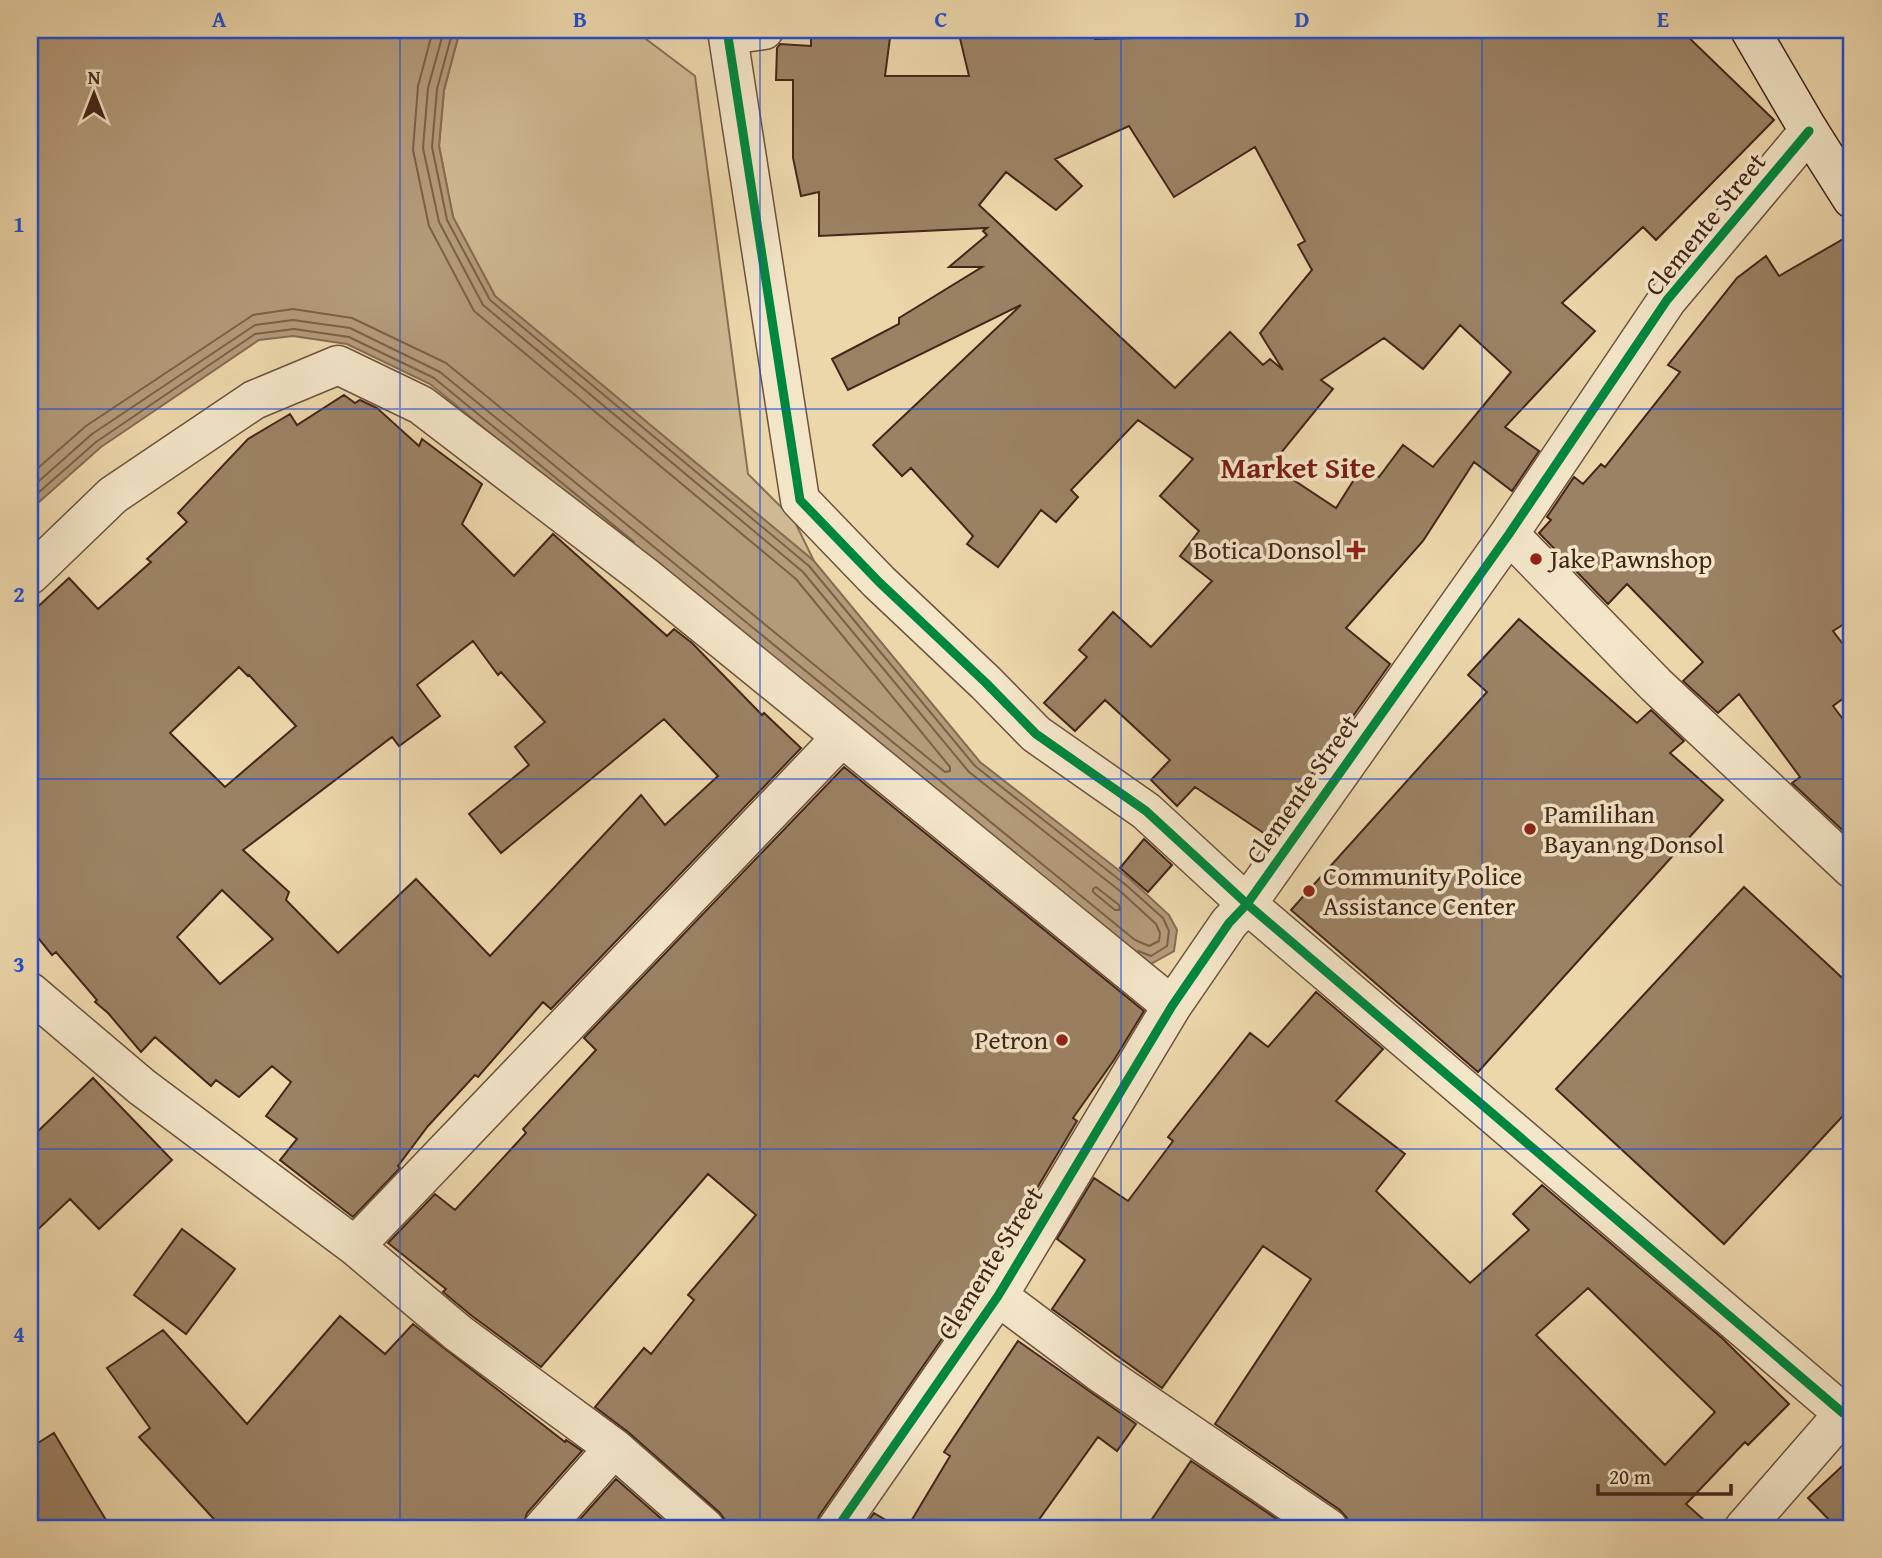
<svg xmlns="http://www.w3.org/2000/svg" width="1882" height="1558" font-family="'Gentium Book Plus',serif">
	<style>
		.green { fill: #cfb992; stroke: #8a6f55; stroke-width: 2 }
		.water { fill: #b39a79; stroke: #876b52; stroke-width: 2 }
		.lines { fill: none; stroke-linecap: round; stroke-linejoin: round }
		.shore { stroke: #7c6048; stroke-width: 2 }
		.building { fill: #9b8264; stroke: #442518; stroke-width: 2; fill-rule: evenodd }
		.street-casing { stroke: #6e523d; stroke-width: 41 }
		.secondary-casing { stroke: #442518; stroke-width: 41 }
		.street { stroke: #f3e5c8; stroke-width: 38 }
		.secondary { stroke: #f3e5c8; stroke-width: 38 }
		.cycleway-casing { stroke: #f3e5c8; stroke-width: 13 }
		.cycleway { stroke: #00873e; stroke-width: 9 }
		.grid { fill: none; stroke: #1d4ed8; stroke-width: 2; stroke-opacity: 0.55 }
		.poi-dot { fill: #8f2418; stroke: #f3e5c8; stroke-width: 2.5 }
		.labels { text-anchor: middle; stroke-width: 7; stroke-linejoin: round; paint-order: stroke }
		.street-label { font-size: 26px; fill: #442518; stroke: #f3e5c8 }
		.poi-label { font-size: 26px; fill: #442518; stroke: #f3e5c8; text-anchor: start }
		.quarter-label { font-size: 30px; font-weight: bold; fill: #7a1f14; stroke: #f3e5c8 }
		.neatline { fill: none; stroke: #1d4ed8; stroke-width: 2.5 }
		.grid-label { font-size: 23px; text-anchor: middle; font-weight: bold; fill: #1d4ed8 }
	</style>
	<rect width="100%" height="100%" fill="#ecd7ab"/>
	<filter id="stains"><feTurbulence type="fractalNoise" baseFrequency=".00286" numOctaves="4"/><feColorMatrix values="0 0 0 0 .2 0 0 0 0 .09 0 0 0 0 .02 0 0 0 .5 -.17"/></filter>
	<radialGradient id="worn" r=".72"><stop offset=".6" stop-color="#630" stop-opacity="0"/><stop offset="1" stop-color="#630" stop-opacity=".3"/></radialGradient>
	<path class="green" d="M460,30H634L695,76L748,474L794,520L814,561L495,296L453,217L439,146L444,90Z"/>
	<path class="water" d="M30,30H460L444,90L439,146L453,217L495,296L814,561L980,762L1130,879L1169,915L1177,930L1174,951L1151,964L1128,954L430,384L347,344L293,336L259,340L101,447L30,510Z"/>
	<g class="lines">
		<path class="shore" d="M453,30L437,89L432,147L447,220L490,300L809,566L975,766L1126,885L1163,918L1169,931L1167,946L1151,956L1138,951
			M30,475L86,426L253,315L293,309L352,318L446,363L945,772L950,771V767L796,579L474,311L429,226L413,150L418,86L433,30
			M30,489L92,434L255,325L293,320L350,328L440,372L1135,940L1149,946L1159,941L1160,933L1156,924L1120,891L969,772L803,572L483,305L439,222L423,148L428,88L444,30
			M30,500L96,442L255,334L294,329L349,337L434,378L634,542
			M1096,887L1119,905L1120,910H1115L1093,892V889Z"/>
	</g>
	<path class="building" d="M811,30H891L885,76H969L958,30H1094L1095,39L1177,37L1192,30H1681L1774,120L1656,240L1643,227L1562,303L1595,331L1505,427L1539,451L1512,491L1474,462L1423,541L1346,628L1390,664L1268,836L1195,787L1177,806L1151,780L1170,760L1105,700L1075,731L1044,703L1087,657L1079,650L1113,612L1151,647L1212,581L1180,556L1199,531L1160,496L1193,459L1138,420L1071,490L1078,497L1056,522L1041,510L998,567L967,544L973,536L911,468L902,476L873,445L1021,305L848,390L832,359L899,324V318L982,267H949L987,235L983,231L987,228L819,236V192L801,196L793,158V80H776L777,48L780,44L811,46ZM1129,126L1174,197L1255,147L1305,241L1298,245L1312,270L1260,333L1283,370L1270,359L1263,365L1230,332L1175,388L979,205L1006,172L1056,210L1082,186L1055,159ZM1460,325L1511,372L1433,467L1403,445L1379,477L1362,467L1336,508L1271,465L1333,389L1321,380L1384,338L1423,369Z
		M1852,234V619L1833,631L1852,656V692L1833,706L1852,731V839L1792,783L1800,777L1739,694L1718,713L1683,681L1703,662L1627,584L1608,604L1539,533L1551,520L1547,517L1574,477L1583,484L1601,464L1605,467L1680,372L1668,365L1737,278L1766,256L1779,276Z
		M344,395L355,403L360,400L377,408L419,446L422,439L482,484L462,524L514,576L553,534L667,636L674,629L692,643L762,715L764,713L801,748L551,1009L543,1002L478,1077L475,1075L428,1126L398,1166L400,1168L353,1217L280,1160L297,1139L266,1116L291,1082L272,1066L239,1097L216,1080L211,1086L155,1037L141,1052L108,1013L95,1002L97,1000L56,952L52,955L30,928V614L69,578L98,609L151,562L147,559L187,522L178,513L248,439L290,414L297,425ZM473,641L498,675L501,672L545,722L515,747L529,765L469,814L501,853L664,719L718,776L665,825L641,795L490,956L416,879L338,953L286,900L289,892L243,850L392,737L399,746L440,716L417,685ZM239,667L248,676L249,675L296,726L225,787L170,733ZM222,890L273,939L220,984L177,937Z
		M1519,619L1637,723L1651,710L1684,741L1670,753L1723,800L1478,1072L1291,910L1487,692L1468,675Z
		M844,767L1144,1011L1114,1060L1073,1118L1077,1121L980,1284L819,1516L815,1528H726L725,1520L719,1512L628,1432L595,1407L644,1348L651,1354L694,1300L688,1295L756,1215L708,1174L541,1367L472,1316L443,1292L446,1289L388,1243L435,1194L455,1210L526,1133L523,1129L596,1050L584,1038Z
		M1144,839L1172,865L1148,892L1120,868Z
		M1744,887L1852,987V1106L1724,1244L1556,1089Z
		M1316,992L1383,1049L1336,1101L1405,1154L1376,1191L1470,1283L1529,1230L1513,1214L1542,1185L1722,1338L1789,1404L1748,1445L1745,1442L1686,1504L1713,1528H1350L1347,1518L1340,1510L1215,1424L1311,1279L1263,1246L1162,1388L1052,1309L1085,1260L1057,1239L1094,1178L1128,1201L1173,1141L1168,1137L1250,1033L1268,1047ZM1588,1288L1715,1412L1665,1465L1536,1335Z
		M93,1078L172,1160L99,1229L70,1199L30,1237V1139Z
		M182,1229L235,1269L186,1334L134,1295Z
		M340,1316L385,1354L413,1324L565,1442L566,1440L582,1451L527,1513L522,1528H222L139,1437L150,1428L107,1368L163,1330L247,1424Z
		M1018,1341L1136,1424L1117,1451L1098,1437L1033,1528H907L950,1456L944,1452Z
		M54,1433L95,1502L111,1528H30V1448Z
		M1852,1457V1528H1837L1808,1498Z
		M1191,1461L1290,1528H1146Z
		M616,1479L672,1528H572Z
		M874,1513L899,1528H863Z"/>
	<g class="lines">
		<defs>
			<path id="street" d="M727,30L800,500L879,582L986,683L1036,734L1146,811L1247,904L1843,1413
				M728,35L764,30
				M1509,534L1656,685L1852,869
				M30,575L113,495L254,400L338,365L421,405L643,575L842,737
				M30,992L142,1087L355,1246L458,1333L614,1448L705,1528
				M355,1246L842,737L1172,1006
				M998,1296L1102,1374L1328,1528
				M543,1528L614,1448
				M837,1528L998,1296L1172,1006L1229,923L1247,904L1509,534L1667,300L1809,131
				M1744,1528L1852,1404"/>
			<path id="secondary" d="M1750,30L1809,131L1852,199"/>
		</defs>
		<use href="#street" class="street-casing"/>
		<use href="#secondary" class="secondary-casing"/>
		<use href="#street" class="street"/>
		<use href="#secondary" class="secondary"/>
		<defs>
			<path id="cycleway" d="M727,30L800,500L879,582L986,683L1036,734L1146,811L1247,904L1843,1413
				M837,1528L998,1296L1172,1006L1229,923L1247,904L1509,534L1667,300L1809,131"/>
		</defs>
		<use href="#cycleway" class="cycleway-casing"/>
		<use href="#cycleway" class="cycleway"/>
	</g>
	<path class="grid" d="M400,30V1528M760,30V1528M1121,30V1528M1482,30V1528M30,409H1852M30,779H1852M30,1149H1852"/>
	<g class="poi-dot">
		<path d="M1352.5 539.5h7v7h7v7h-7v7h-7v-7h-7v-7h7z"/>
		<circle cx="1536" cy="559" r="7"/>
		<circle cx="1530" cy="829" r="7"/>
		<circle cx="1309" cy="891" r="7"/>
		<circle cx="1062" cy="1040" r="7"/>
	</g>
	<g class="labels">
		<g class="street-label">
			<text transform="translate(1705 224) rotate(-51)" y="9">Clemente Street</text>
			<text transform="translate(1302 789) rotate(-55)" y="9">Clemente Street</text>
			<text transform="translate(990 1263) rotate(-58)" y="9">Clemente Street</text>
		</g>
		<g class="poi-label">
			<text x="1342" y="559" text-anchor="end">Botica Donsol</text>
			<text x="1550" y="568">Jake Pawnshop</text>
			<text x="1544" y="823">Pamilihan<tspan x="1544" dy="30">Bayan ng Donsol</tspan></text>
			<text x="1323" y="885">Community Police<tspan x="1323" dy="30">Assistance Center</tspan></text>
			<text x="1048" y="1049" text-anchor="end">Petron</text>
		</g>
		<g class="quarter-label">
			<text x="1298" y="478">Market Site</text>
		</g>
	</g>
	<rect width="1882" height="1558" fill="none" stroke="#ecd7ab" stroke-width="77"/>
	<g transform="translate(94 94)" stroke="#f3e5c8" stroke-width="5" paint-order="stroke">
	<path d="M0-5L12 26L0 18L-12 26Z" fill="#442518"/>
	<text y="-10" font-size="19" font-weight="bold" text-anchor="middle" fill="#442518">N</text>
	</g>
	<path d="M1598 1484v10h133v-10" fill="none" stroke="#442518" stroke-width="3.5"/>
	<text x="1609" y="1484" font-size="21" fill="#442518" stroke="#f3e5c8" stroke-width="5" paint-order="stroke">20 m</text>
	<rect x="38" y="38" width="1805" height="1482" class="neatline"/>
	<g class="grid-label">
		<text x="219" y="27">A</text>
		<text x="580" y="27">B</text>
		<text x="941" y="27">C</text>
		<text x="1302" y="27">D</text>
		<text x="1663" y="27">E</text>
		<text x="19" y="232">1</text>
		<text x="19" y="602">2</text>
		<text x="19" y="972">3</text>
		<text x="19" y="1342">4</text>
	</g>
	<rect width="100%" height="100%" filter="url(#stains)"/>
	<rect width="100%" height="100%" fill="url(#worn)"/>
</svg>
